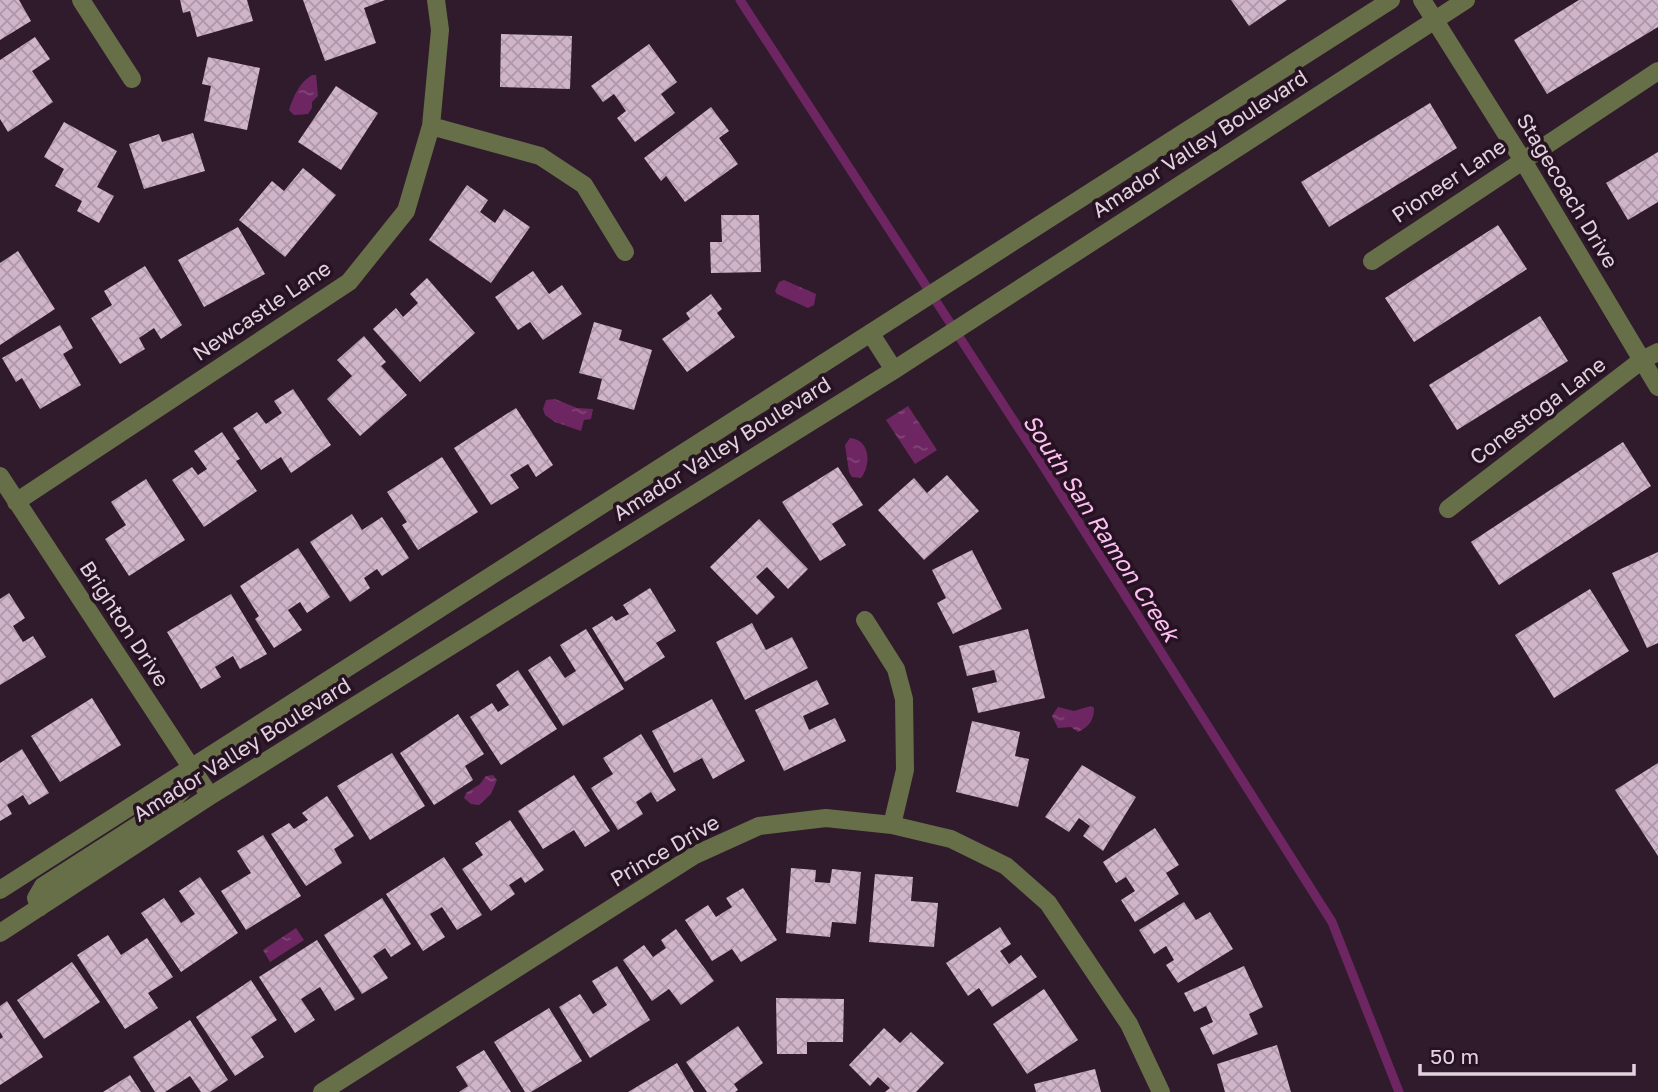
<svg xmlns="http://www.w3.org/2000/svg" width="1658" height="1092" font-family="'Golos Text',sans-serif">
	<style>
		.water { fill: url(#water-ripples) }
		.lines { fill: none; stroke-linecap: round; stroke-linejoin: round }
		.stream { stroke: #6e2663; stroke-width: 9 }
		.building { fill: url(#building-cross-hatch) }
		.minor { stroke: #676f48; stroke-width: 18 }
		.labels { text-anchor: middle; stroke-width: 7; stroke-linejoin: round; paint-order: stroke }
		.street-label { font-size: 21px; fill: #e1d2dd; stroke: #261222 }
		.water-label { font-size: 23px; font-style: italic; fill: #fec0f1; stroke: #261222 }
	</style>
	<defs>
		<pattern id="water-ripples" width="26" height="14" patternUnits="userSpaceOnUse" patternTransform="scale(1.75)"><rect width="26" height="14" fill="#6e2663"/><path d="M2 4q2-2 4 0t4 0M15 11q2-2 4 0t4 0" fill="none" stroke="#824579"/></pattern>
		<pattern id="building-cross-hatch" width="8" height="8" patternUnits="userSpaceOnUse" patternTransform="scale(1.75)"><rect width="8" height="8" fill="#d0b4ca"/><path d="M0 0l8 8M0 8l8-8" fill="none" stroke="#ad97a8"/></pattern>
	</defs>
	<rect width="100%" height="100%" fill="#301b2c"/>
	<path class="water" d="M312,75H316L318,96L312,102V108L308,114L294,115L289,110C294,95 299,83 312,75Z
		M784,280L816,294L814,305L808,308L777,294L775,291L779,282Z
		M555,399L577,408L593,409L591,419L584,420L581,431L555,422L545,415L543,409L546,400Z
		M908,406L937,450L915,464L886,420Z
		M850,438C871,440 871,465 861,478L852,477L849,472L845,445Z
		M1091,706L1094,708C1094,720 1089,727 1078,732L1071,727L1058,728L1052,716L1058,707L1074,711Z
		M493,775L497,780L491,794L479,805L471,804L464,798L466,793L480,784L486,776Z
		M296,928L304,940L270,962L263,950Z"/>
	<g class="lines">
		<path class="stream" d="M740,0L1040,461L1332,922L1399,1092"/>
	</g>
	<path class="building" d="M0,0H19L31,21L0,40Z
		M180,0H247L253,21L197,37L190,11L183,13Z
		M303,0H385L364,8L376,43L325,61Z
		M1231,0H1287L1249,26Z
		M1579,0H1658V27L1547,94L1514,40Z
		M501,34L572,36L570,89L500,87Z
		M35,37L50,59L32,71L53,102L8,132L0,119V60Z
		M649,44L677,82L661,94L675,113L635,142L617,118L626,111L614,94L603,102L591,86Z
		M208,57L260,68L247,130L204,121L211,86L202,84Z
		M336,86L378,113L341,170L298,142Z
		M1430,103L1457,148L1329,227L1301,182Z
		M711,107L729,131L719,138L738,164L685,202L666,176L661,181L644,158Z
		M64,122L117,151L97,187L114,196L99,223L77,211L82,201L55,186L64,169L44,157Z
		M193,133L205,171L144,189L129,144L159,134L162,142Z
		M1658,152V202L1628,220L1606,183Z
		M303,168L336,195L285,257L239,220L272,181L284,191Z
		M467,185L488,200L480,212L495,223L504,209L530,227L491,283L429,240Z
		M721,215H759L761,272L711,273L710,242H722Z
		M1498,225L1527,269L1414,342L1385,298Z
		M238,227L265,274L204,307L178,260Z
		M18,251L55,309L0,345V263Z
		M145,266L182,325L161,339L154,328L139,338L145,349L120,364L91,318L112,305L104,291Z
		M533,271L549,294L562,285L582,314L543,340L530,322L518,330L495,297Z
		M427,278L475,333L420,382L373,329L396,308L403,317L418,303L410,294Z
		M711,294L722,309L717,313L735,337L687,372L662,339L690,319L686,313Z
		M1540,316L1568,361L1457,430L1429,385Z
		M594,322L622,330L619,340L652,350L634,410L597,399L602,379L579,373Z
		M60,325L73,348L63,354L81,385L40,409L22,378L16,382L2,358Z
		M364,336L386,362L381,366L407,395L360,436L327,399L352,376L337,360Z
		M293,389L331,445L291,473L281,457L261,470L233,428L257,412L266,424L282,413L274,401Z
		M516,408L553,465L536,477L528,464L510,475L519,488L491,505L454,448Z
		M222,432L240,459L236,461L257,491L204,527L172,480L192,467L198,475L207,469L194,451Z
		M1623,442L1651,486L1499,585L1471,542Z
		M442,457L478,512L418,550L402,525L407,522L387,492Z
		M838,467L863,505L832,524L846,545L820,561L782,502Z
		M947,475L979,511L924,560L878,510L914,478L927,493Z
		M146,479L185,540L129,576L105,539L126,525L111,502Z
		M352,514L362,530L382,517L409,558L382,576L377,569L364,578L370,588L350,602L310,542Z
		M759,519L808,569L788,589L767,567L756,577L775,597L757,615L710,567Z
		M298,548L330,597L307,613L300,602L288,610L302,630L274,648L255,619L259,616L240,586Z
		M972,550L1002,609L953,634L937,603L946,598L932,570Z
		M1658,552V643L1647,648L1612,573Z
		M650,588L676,631L656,643L665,657L625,682L592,628L612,616L616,621L629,614L623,605Z
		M1590,589L1629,651L1554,698L1515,635Z
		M9,593L25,618L13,626L23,642L33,636L46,657L0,685V599Z
		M231,594L267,654L240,669L233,656L215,667L221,677L201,689L167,632Z
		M752,623L766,650L792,637L808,668L745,700L716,642Z
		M586,629L624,689L563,726L528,670L550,656L565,678L576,671L560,645Z
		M1028,629L1045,698L978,713L972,688L997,682L994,670L967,676L959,646Z
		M518,670L557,729L501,765L470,717L492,703L498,712L509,705L496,685Z
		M817,680L829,704L803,716L809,730L835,718L846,741L784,771L755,710Z
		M92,698L121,745L60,782L31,736Z
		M712,699L745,761L713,779L702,758L674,773L652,731Z
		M458,714L484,754L465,766L473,780L434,805L400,753Z
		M972,721L1020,732L1015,756L1029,759L1018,807L956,792Z
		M641,734L676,790L657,802L651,792L636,802L643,814L618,830L591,788L613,774L603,758Z
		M22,749L49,793L29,805L23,795L7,805L12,814L0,821V763Z
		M392,753L425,806L370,840L337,786Z
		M1658,763V856L1615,790Z
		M1082,765L1136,797L1103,851L1083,836L1090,826L1079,818L1069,832L1045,817Z
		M574,775L610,831L585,847L574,830L543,849L518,811Z
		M327,796L354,836L334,849L342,863L306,886L271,834L289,823L294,829L308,820L302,813Z
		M510,820L544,870L525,883L521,877L509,885L515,894L491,911L462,869L483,855L475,843Z
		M1155,828L1179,865L1166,873L1179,894L1135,922L1121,900L1135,891L1126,877L1116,883L1103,862Z
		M263,835L301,896L246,930L221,891L251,873L237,851Z
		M444,857L482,915L457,930L442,907L430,914L445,937L423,951L386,894Z
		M791,868L816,870L815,882L830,883L832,869L861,872L856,924L832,922L830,937L786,933Z
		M875,874L913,877L911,901L938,903L934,947L869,942Z
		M200,877L238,933L181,972L141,913L164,898L181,923L195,914L179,891Z
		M743,888L777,940L741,962L732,949L712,961L685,920L708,905L716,917L732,907L726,898Z
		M382,898L411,944L391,957L385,948L373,956L388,978L362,994L324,935Z
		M1184,902L1196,920L1210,912L1233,949L1178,983L1166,965L1174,960L1166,946L1154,954L1139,930Z
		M1000,927L1011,944L1000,951L1009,964L1021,955L1037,977L992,1007L979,988L968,996L946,963Z
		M676,929L714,981L681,1005L669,989L652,1001L623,960L644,945L653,957L666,948L661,940Z
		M108,935L121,955L147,938L173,977L148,993L158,1008L125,1029L77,955Z
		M317,940L355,999L335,1011L320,987L301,999L315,1020L295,1033L259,977Z
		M72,962L100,1002L44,1039L17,1000Z
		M617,966L650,1020L590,1058L559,1007L580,994L593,1014L607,1005L592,981Z
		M1244,966L1263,1007L1249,1014L1258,1034L1213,1055L1200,1028L1213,1022L1206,1006L1194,1012L1184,993Z
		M251,980L277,1020L251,1037L264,1057L235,1076L196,1017Z
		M1044,989L1078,1040L1027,1074L993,1024Z
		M776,998L844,999L843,1042H807V1054H777Z
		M7,1001L43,1057L0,1085V1039L3,1037L0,1032V1006Z
		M549,1008L582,1061L531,1092H525L494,1042Z
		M190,1020L228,1080L210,1092H201L190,1076L165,1092H155L133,1057Z
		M738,1026L763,1063L734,1084L738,1090L735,1092H707L686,1062Z
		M884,1028L900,1043L911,1032L944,1063L916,1092H885L890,1088L878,1077L870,1086L849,1065Z
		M1277,1045L1291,1092H1225L1217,1064Z
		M484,1050L511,1092H459L468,1086L456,1067Z
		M677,1063L694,1092H628Z
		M1095,1069L1101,1092H1036L1034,1084Z
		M130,1075L141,1092H103Z"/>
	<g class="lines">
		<path class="minor" d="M81,0L132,79
			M1422,0L1522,159L1658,387
			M431,126L540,156L584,185L625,252
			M1372,261L1658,71
			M871,334L894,370
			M0,476L210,796
			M16,502L349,282L406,211L431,126L440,30L436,0
			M1448,509L1642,360L1658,352
			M865,620L896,669L904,699L905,770L892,825
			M0,890L1391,0
			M39,908L36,898L43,886L166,807L181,792L190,766
			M0,933L210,796L894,370L1466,0
			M322,1092L695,855L759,826L826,818L892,825L951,839L1006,866L1048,903L1129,1024L1161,1092"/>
	</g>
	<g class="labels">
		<g class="street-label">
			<text transform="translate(1200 144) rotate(-33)" y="7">Amador Valley Boulevard</text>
			<text transform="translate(1449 181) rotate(-34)" y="7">Pioneer Lane</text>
			<text transform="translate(1567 191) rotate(59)" y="7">Stagecoach Drive</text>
			<text transform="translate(262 311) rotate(-34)" y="7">Newcastle Lane</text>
			<text transform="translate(1538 411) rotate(-37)" y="7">Conestoga Lane</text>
			<text transform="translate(722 449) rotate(-32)" y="7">Amador Valley Boulevard</text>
			<text transform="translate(124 624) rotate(57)" y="7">Brighton Drive</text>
			<text transform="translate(242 750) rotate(-32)" y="7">Amador Valley Boulevard</text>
			<text transform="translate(665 851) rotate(-30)" y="7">Prince Drive</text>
		</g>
		<g class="water-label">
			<text transform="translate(1101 528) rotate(57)" y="8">South San Ramon Creek</text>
		</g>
	</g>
	<path d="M1420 1064v10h214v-10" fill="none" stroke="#e1d2dd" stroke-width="3.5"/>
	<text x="1430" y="1064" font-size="21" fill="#e1d2dd" stroke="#261222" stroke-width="5" paint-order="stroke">50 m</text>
</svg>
